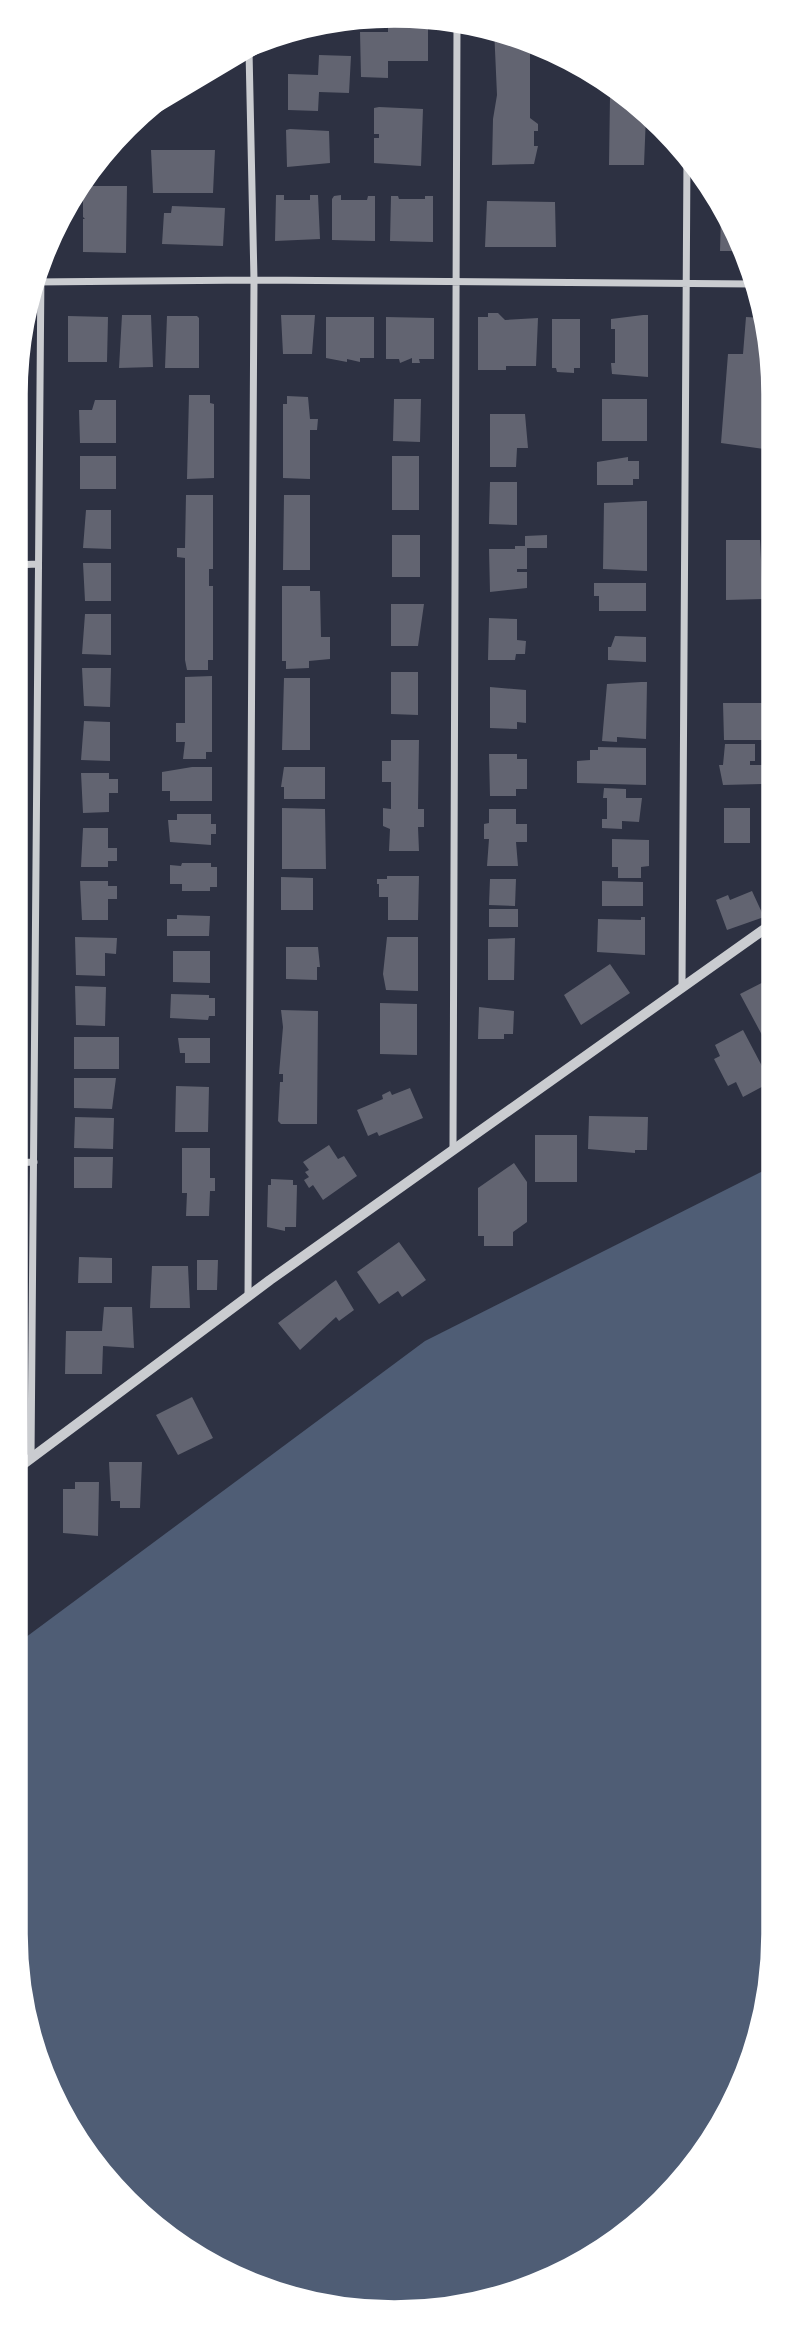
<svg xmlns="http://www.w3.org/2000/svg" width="789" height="2328" font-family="'PT Sans Narrow',sans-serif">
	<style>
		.water { fill: #4f5d75 }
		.building { fill: #626471 }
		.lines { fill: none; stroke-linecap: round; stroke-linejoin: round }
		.minor { stroke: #caccd0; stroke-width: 7 }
		.tertiary { stroke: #caccd0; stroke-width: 10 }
		.secondary { stroke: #fff; stroke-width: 12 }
		.rim { fill: none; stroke: #fff; stroke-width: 3.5 }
	</style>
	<rect width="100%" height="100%" fill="#2d3142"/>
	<path class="water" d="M773,1166L775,1933L762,2032L711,2145L606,2250L493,2301L345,2311L226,2275L109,2185L43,2079L14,1933V1646L425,1341Z"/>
	<path class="building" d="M388,20L428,23V61H388V78L361,77L360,32H388Z
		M494,28L530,43V118L538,124V131H534V146H538L534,164L492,165L493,119L497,95Z
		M319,55L351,56L349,93L319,92L318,111L288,110V74L318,75Z
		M610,96H623L646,115L644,165H609Z
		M379,107L423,109L421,166L374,163V138H379V134H374V108Z
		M290,129L329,131L330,163L287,167L286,130Z
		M151,150H215L213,193H153Z
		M83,186H127L126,253L83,252V219H85L83,217Z
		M276,195H284V200H310V195H318L320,239L275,241Z
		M341,195V200H367L368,196H375V241L332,240V199L334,196Z
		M391,196H398L399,199H425V196H433V242L390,241Z
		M487,201L555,202L556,247H485Z
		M172,206L225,208L223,246L162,244L164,213H171Z
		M721,215H728L736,227L743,251H720Z
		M488,313H498L505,320L538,318L536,366H506V370H478V317H488Z
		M122,315H151L153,367L119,368Z
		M281,315H315L312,354H283Z
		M643,315H648V377L612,374L611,363H615V329H611V319Z
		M68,316L108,317L107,362H68Z
		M167,316H197L199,318V368H165Z
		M326,317H374V358H360V362L347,359V362L326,358Z
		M386,317L434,318V359H419L420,363H412V358L400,363L399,359H386Z
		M746,317L764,318L772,344V450L721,443L728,354H743Z
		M552,319H580V368H574V373L557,372L556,368H552Z
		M189,395H210V403L214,404V478L187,479Z
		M287,396L308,397L310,419H318L317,430H310V479L283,478V404H287Z
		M394,399H421L420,442L393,441Z
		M602,399H647V441H602Z
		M95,400H116V443H80L79,410H92Z
		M490,414H525L528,448H517L516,467H490Z
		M80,456H116V489H80Z
		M392,456H419V510H392Z
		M628,457V461H639V479H633V485H597V462Z
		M490,482H517V525L489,524Z
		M186,495H213V569H209V586H213V660H208V670H187L185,660V558L177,557V548H185Z
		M284,495H310V570H283Z
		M643,501H647V571L603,569L604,503Z
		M86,510H111V549L83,548Z
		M392,535H420V577H392Z
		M547,535V548H527V569H517V572H527V588L490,592L489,549H515V546H525V536Z
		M726,540H760L763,599L726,600Z
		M83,563H111V601H85Z
		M594,583H646V611H599V596H594Z
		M282,586H310V591H320L321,637H330V659L309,661V668L286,669V661H282Z
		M391,604H424L418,646H391Z
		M85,614H111V655L82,654Z
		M489,618L517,619V640L526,641L525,654H516L515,660H488Z
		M615,636L646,637V662L608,660V647H611Z
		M82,668H111L110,707L84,706Z
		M391,672H418V715L391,714Z
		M212,676V752H206V759H183L185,742H176V723H185V677Z
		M284,678H310V750H282Z
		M641,682H647L646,739L617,737V742L602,741L607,684Z
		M490,687L526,690V723L517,722V729L490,728Z
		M723,703H767V740H724Z
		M84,721L110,722V761L81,760Z
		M391,740H419L418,809H424V827H418L419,851H389L390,829L383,826V808L391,809V782H382V761H391Z
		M725,744H755V761H750V765H762V784L723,785L719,765H723Z
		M598,747L646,748V785L577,783V761L590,760V750H598Z
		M489,754H517V759H527V789H516V796H490Z
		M192,767H212V801H170V791H162V772Z
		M284,767H325V799H284V787H281Z
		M81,773H109V779H118V793H109V812L83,813Z
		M604,788L626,789V798H642L639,822L622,821V829L602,828V819H607V798H603Z
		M282,808L325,809L326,869H282Z
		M724,808H750V843H724Z
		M489,809H516V824H527V842H516L518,866H487L489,839H484V824L489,823Z
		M177,814H211V824H216V834H211V845L170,842L168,820H177Z
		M83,828H108V848H117V861H108V867H81Z
		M767,829H773V879H767Z
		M612,839L649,840V866L641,867V878H618V867H612Z
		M182,863H211V867H217V887H210V891H182V884H170V865L181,866Z
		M387,876H419L418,920H388V897H379V884H377V879H387Z
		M281,877L313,878V910H281Z
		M490,879H516L515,906L489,905Z
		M80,881H108V886H117V899H108V920H82Z
		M602,881L643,882V906H602Z
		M752,891L764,917L727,930L716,900L728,895L730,900Z
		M489,909H518V927H489Z
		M177,915L210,916L209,936H167V919H177Z
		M641,917H645V955L597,952L598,919L641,920Z
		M75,937L117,938L116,954L105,953V976L76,975Z
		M387,937H418V991L386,990L383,974Z
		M515,938L514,980H488V939Z
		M286,947H318L320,967H317V980L286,979Z
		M173,951H210V983L173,982Z
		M610,964L630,993L581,1025L564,995Z
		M773,977V1027L762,1035L740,994Z
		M75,986L106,987L105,1026L76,1025Z
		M171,994L209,995V998H215V1016H209L208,1020L170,1018Z
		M380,1003L417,1004V1055L380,1054Z
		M479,1007L514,1011L513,1034H504V1039H478Z
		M281,1010L318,1011L317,1124H281L278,1121L280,1082H283V1074H279L283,1027Z
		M743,1030L763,1068L767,1084L743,1097L736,1082L728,1086L714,1059L720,1056L715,1045Z
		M74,1037H119V1069H74Z
		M178,1038H210V1063H185V1053H180Z
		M74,1078H116L112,1109L74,1108Z
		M176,1086L209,1087L208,1132H175Z
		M410,1088L423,1118L379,1136L377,1132L368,1136L357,1110L383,1099L382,1095L390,1091L392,1095Z
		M589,1116L648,1117L647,1150H635V1153L588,1149Z
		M75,1117L114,1118L113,1149L74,1148Z
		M535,1135H577V1182H535Z
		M329,1145L338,1159L344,1156L357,1176L323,1200L313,1185L309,1188L304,1180L309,1177L305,1172L309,1170L303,1162Z
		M182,1148H210V1178H215V1191H210L209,1216H186L187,1193H182Z
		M74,1157H113L112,1188H74Z
		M514,1163L527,1182V1222L513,1232V1246H484V1236H478V1188Z
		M271,1179L293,1180V1185H297L296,1227H285V1231L267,1227L268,1185H271Z
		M399,1242L426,1280L402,1297L398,1291L379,1304L357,1272Z
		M79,1257L112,1258V1283H78Z
		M197,1260H218L217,1290H197Z
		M152,1266H188L190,1308H150Z
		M336,1280L354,1310L339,1321L336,1317L300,1350L278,1323Z
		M104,1307H132L134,1348L103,1346L102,1374H65L66,1331H102Z
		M192,1397L213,1438L178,1455L156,1415Z
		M109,1462H142L140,1508H120V1501H111Z
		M75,1482H99L98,1536L63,1533V1489H75Z"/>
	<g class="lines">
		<path class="minor" d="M34,282L254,280L753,284
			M14,565L38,564
			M682,988L687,154
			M453,1149L457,25
			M14,1163L34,1162
			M248,1297L254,280L249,51
			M31,1458L41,269"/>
		<path class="tertiary" d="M14,1471L270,1280L773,923"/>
		<path class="secondary" d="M158,106L259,46"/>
	</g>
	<path d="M0 0H789V2328H0ZM394 26H395A368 368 0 0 1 763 394V1934A368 368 0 0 1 395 2302H394A368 368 0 0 1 26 1934V394A368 368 0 0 1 394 26Z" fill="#fff" fill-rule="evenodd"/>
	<path class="rim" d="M394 26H395A368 368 0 0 1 763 394V1934A368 368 0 0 1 395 2302H394A368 368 0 0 1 26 1934V394A368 368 0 0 1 394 26Z"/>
</svg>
